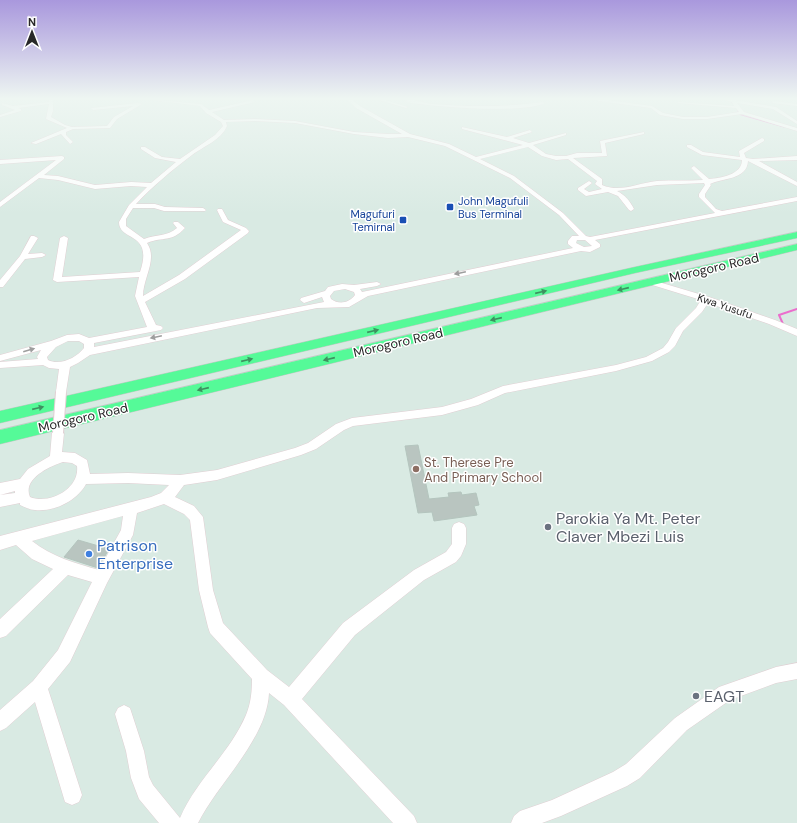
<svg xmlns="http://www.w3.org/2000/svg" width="797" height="823" font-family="'DM Sans',sans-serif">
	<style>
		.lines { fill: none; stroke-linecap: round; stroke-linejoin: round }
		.stream-far1 { stroke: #eb6ecd; stroke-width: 1 }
		.stream { stroke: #eb6ecd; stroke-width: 2 }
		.building { fill: #b9c5c0; stroke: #b4c5be }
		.minor-casing { stroke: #e1cfd3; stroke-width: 1 }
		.highway-casing { stroke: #c7c7c7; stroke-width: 1 }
		.minor { fill: #fff; fill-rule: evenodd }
		.highway { fill: #55fa98; fill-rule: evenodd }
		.minor-bridge-casing { stroke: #e1cfd3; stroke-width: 12; stroke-linecap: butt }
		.minor-bridge { stroke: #fff; stroke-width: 10 }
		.oneway { fill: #9e9e9e }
		.oneway2 { fill: #3e9160 }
		.transit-dot { fill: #1a4fb4; stroke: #fff; stroke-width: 1.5 }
		.education-dot { fill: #8d6e63; stroke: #fff; stroke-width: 1.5 }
		.worship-dot { fill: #6b7280; stroke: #fff; stroke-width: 1.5 }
		.shop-dot { fill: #3f7fe0; stroke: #fff; stroke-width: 1.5 }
		.labels { text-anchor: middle; stroke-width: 3; stroke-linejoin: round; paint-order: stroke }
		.far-transit-label { font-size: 11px; fill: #164399; stroke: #fff; text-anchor: start }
		.far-street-label { font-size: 11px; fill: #282828; stroke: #fff }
		.street-label { font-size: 13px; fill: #282828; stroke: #fff }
		.education-label { font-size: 13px; fill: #785e54; stroke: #fff; text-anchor: start }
		.near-worship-label { font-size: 16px; fill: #5b616d; stroke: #fff; text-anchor: start }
		.near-shop-label { font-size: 16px; fill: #366cbe; stroke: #fff; text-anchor: start }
	</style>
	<rect width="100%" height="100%" fill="#d9eae3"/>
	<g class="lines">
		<path class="stream-far1" d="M729,100L738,109V114L784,127"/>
		<path class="stream" d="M783,324L779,315L797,309"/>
	</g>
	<path class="building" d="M418,445L429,499L449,497L448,493L461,492L462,495L476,493L479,505L474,506L477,515L434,521L432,512L418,513L405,446Z
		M78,540L109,549L98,568L64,557Z"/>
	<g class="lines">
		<defs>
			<path id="minor" d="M49,99H53V111L51,117L65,125L72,127L107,126L114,117L133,106L93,110L91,108L138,103L142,104L117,119L110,128L73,129L66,132V135L73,142L70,144L61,134L36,144L31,143L67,128L46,119L49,104L18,108L21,109V111L0,117V115L15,110L2,105V103L13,106L49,102Z
				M145,99L201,104L209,110L253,100L255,102L212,112L224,120L255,119L295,121L354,132L388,134H402L356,108L347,99H351L360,106L410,134L449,144L476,157L523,145L462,129V127L507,137L530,130L532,132L513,138L529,143L566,133V135L533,145L546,154L556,156H566L577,153H602L600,141L644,132V134L605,143L607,156L573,158L602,179V185C620,193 638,183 657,181C672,180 688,181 703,180L691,168L694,166L709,179C720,178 742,175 742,160L702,155L687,147V145H691L703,152L740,157L739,151L762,138L764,139V141L744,153L746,158L753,159L797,156V160L759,161L797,182V186L748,161C747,180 722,178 710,184L711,185L705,194V197L716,209L722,211L797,197V201L595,240L600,244V247L590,252L581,251L368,296L349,307L317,308L90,355L78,363L70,367L66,392L65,395H57L56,392L59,369L49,368L43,365L0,368V362L38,359L37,357L41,350L0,361V355L51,341L67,335L79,334L89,338L147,327L135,296L139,277L57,282L53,280L60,238L64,236L68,238L62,277L140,272C154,231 119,242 119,222L129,205L147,187L131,186L95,189L58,180L39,178L0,207V202L56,160L0,164V160L62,156L64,157V159L44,175L58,176L95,185L131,182L151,183L176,162L155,158L141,149V147H145L162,157L180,159L215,135L223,126L221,122L206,113L200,106ZM255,121L295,123L354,134L388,138L408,137L445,146L510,178L559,215L579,236H572L568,241V244L573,248L362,292L360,289L377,286L381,284L377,282L354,285L342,284L328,287L325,291L301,298L300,300L304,303L322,297L324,302L94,347V343L161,330L163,328L161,326L156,325L145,302L185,279L248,233L249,231L246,228L228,220L222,209H218L217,210L223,222L241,230L179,275L143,296C143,278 158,259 147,243C164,236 171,243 185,228L178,222H174L173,223L177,228C167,237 156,234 144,239L126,226V219L133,208H154L164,211H205L206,210L203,208L165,207L155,204H136C153,186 172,170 192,155C204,146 221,140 227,126L226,122ZM528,147L542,156L556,160L568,159L597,181L595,184L602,189L589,192L584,189L592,183L589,181L578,188V190L586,196L608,192L618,196L629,210L631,211L634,209C630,201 625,195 617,191L657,185L704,183L705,185L699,194V197L715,213L590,237L586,236L563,213L514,176L480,159ZM577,240H585L592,246L584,247L576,243ZM345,289L354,292L355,295C349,303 339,305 331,299L330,296L334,291ZM68,341H79L84,344V348C76,358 60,366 48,360L47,357L56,347Z
				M376,99H382L408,107L406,108Z
				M407,99C412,99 424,103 432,104C469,107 507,107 543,102L545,103C524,114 432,107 406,102Z
				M600,99L652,106L663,113L683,117H707L739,112L736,108L677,103L679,102L734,106L732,102L722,99H729L776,107L797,121V124L773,109L737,103L744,112L797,128V131L742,114L707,119H683L660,115L651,108L598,101Z
				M774,101L797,104V106L772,103Z
				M31,236H34L38,238L28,254L42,253L46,255L42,257L25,259L3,287H0V280L20,256Z
				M649,280H652L709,297L775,320L797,329V336L769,324L708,303L702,312L683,331L675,346L669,352L652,361L616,371L505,393L478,405L442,415L353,426L344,430L316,449L301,455L217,480L184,485L175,497L194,506L203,517L213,590L223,623L267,670L289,687L343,623L414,570L446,552L452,544V528L454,524L459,522L464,524L466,528V544L461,556L456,562L424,580L355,635L302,699L414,816L417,823H393L284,705L269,693C267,739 218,783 198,823H159L139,799L131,778L126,751L115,714L118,708L124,705L130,708L144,751L149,777L153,785L180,818C196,780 230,753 246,715C251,703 252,691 252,679L210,633L208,627L199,590L190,520L184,514L164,504L137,513L133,535L107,583L70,662L48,689L82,795L79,802L72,805L65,802L35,702L6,728L0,731V710L33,681L58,650L92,582L68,575L6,636L0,638V619L53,569L32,559L16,545L0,550V536L151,497L161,493L169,485L128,483L86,484C77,501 54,512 35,510C30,510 25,507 20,505V503L0,507V495L15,493V491L0,495V483L20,479L28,469L50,456L52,433L54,430L58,428L62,430L64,433L62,452L75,453L87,460L90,474L128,473L180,475L217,470L295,448L308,443L336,424L352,418L442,407L471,399L503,386L616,365L646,357L663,348L668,342L676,328L696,308L701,300L649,284L648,282ZM63,462L72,463L77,466C80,489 49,505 30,497C22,479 50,466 63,462ZM123,516L121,530L99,570C75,563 52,557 32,541Z
				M797,663V679L776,683L730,700L687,730L640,778L627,786L561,816L542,823H511L514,816L520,811L552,800L613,772L626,764L675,718L719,687L776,667Z"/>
			<path id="highway" d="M797,232V238L635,273L0,423V411L635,267Z
				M797,244V250L0,444V430Z"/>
		</defs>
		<use href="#minor" class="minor-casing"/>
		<use href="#highway" class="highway-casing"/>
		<use href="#minor" class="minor"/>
		<use href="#highway" class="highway"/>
		<defs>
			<path id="minor-bridge" d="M58,433L61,392"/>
		</defs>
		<use href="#minor-bridge" class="minor-bridge-casing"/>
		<use href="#minor-bridge" class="minor-bridge"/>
	</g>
	<defs><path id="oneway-solid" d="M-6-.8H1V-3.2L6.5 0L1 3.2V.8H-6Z"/></defs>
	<g class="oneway">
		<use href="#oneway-solid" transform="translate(460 273) rotate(168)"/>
		<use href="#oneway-solid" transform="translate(156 337) rotate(168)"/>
		<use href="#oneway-solid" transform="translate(29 350) rotate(-16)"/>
	</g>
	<g class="oneway2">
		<use href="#oneway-solid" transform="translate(623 289) rotate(167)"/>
		<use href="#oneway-solid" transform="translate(541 292) rotate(-13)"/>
		<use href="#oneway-solid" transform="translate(496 319) rotate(167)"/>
		<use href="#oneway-solid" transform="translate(373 331) rotate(-13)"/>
		<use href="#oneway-solid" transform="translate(329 359) rotate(167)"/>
		<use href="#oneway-solid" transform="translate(247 360) rotate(-13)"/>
		<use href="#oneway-solid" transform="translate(203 389) rotate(167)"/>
		<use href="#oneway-solid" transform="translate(38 408) rotate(-13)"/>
	</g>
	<linearGradient id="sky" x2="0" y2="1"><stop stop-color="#a998dd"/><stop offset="0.46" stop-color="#eef6f2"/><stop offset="1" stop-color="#eef6f2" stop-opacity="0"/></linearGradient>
	<rect width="797" height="214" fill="url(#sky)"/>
	<g class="transit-dot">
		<rect x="446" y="203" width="8" height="8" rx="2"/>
		<rect x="399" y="216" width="8" height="8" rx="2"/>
	</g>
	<circle class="education-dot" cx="416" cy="469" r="4"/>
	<g class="worship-dot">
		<circle cx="548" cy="527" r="4"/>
		<circle cx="696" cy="696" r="4"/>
	</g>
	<circle class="shop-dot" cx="89" cy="554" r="4"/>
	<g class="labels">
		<g class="far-transit-label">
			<text x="458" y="205">John Magufuli<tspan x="458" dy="13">Bus Terminal</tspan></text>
			<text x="395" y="218" text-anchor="end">Magufuri<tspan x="395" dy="13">Temirnal</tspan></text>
		</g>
		<g class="far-street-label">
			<text transform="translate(725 306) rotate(19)" y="4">Kwa Yusufu</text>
		</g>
		<g class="street-label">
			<text transform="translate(714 267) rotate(-13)" y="5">Morogoro Road</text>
			<text transform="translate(398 342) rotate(-13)" y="5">Morogoro Road</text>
			<text transform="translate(83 417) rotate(-13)" y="5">Morogoro Road</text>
		</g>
		<g class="education-label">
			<text x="424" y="467">St. Therese Pre<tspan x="424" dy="15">And Primary School</tspan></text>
		</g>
		<g class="near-worship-label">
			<text x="556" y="524">Parokia Ya Mt. Peter<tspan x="556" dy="18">Claver Mbezi Luis</tspan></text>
			<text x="704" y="702">EAGT</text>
		</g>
		<g class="near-shop-label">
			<text x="97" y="551">Patrison<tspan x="97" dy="18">Enterprise</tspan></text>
		</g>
	</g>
	<g transform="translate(32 32)" stroke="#ffffff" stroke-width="3" paint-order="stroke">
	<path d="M0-3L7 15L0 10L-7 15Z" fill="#282828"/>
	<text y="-6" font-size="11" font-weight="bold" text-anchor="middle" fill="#282828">N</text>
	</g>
</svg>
